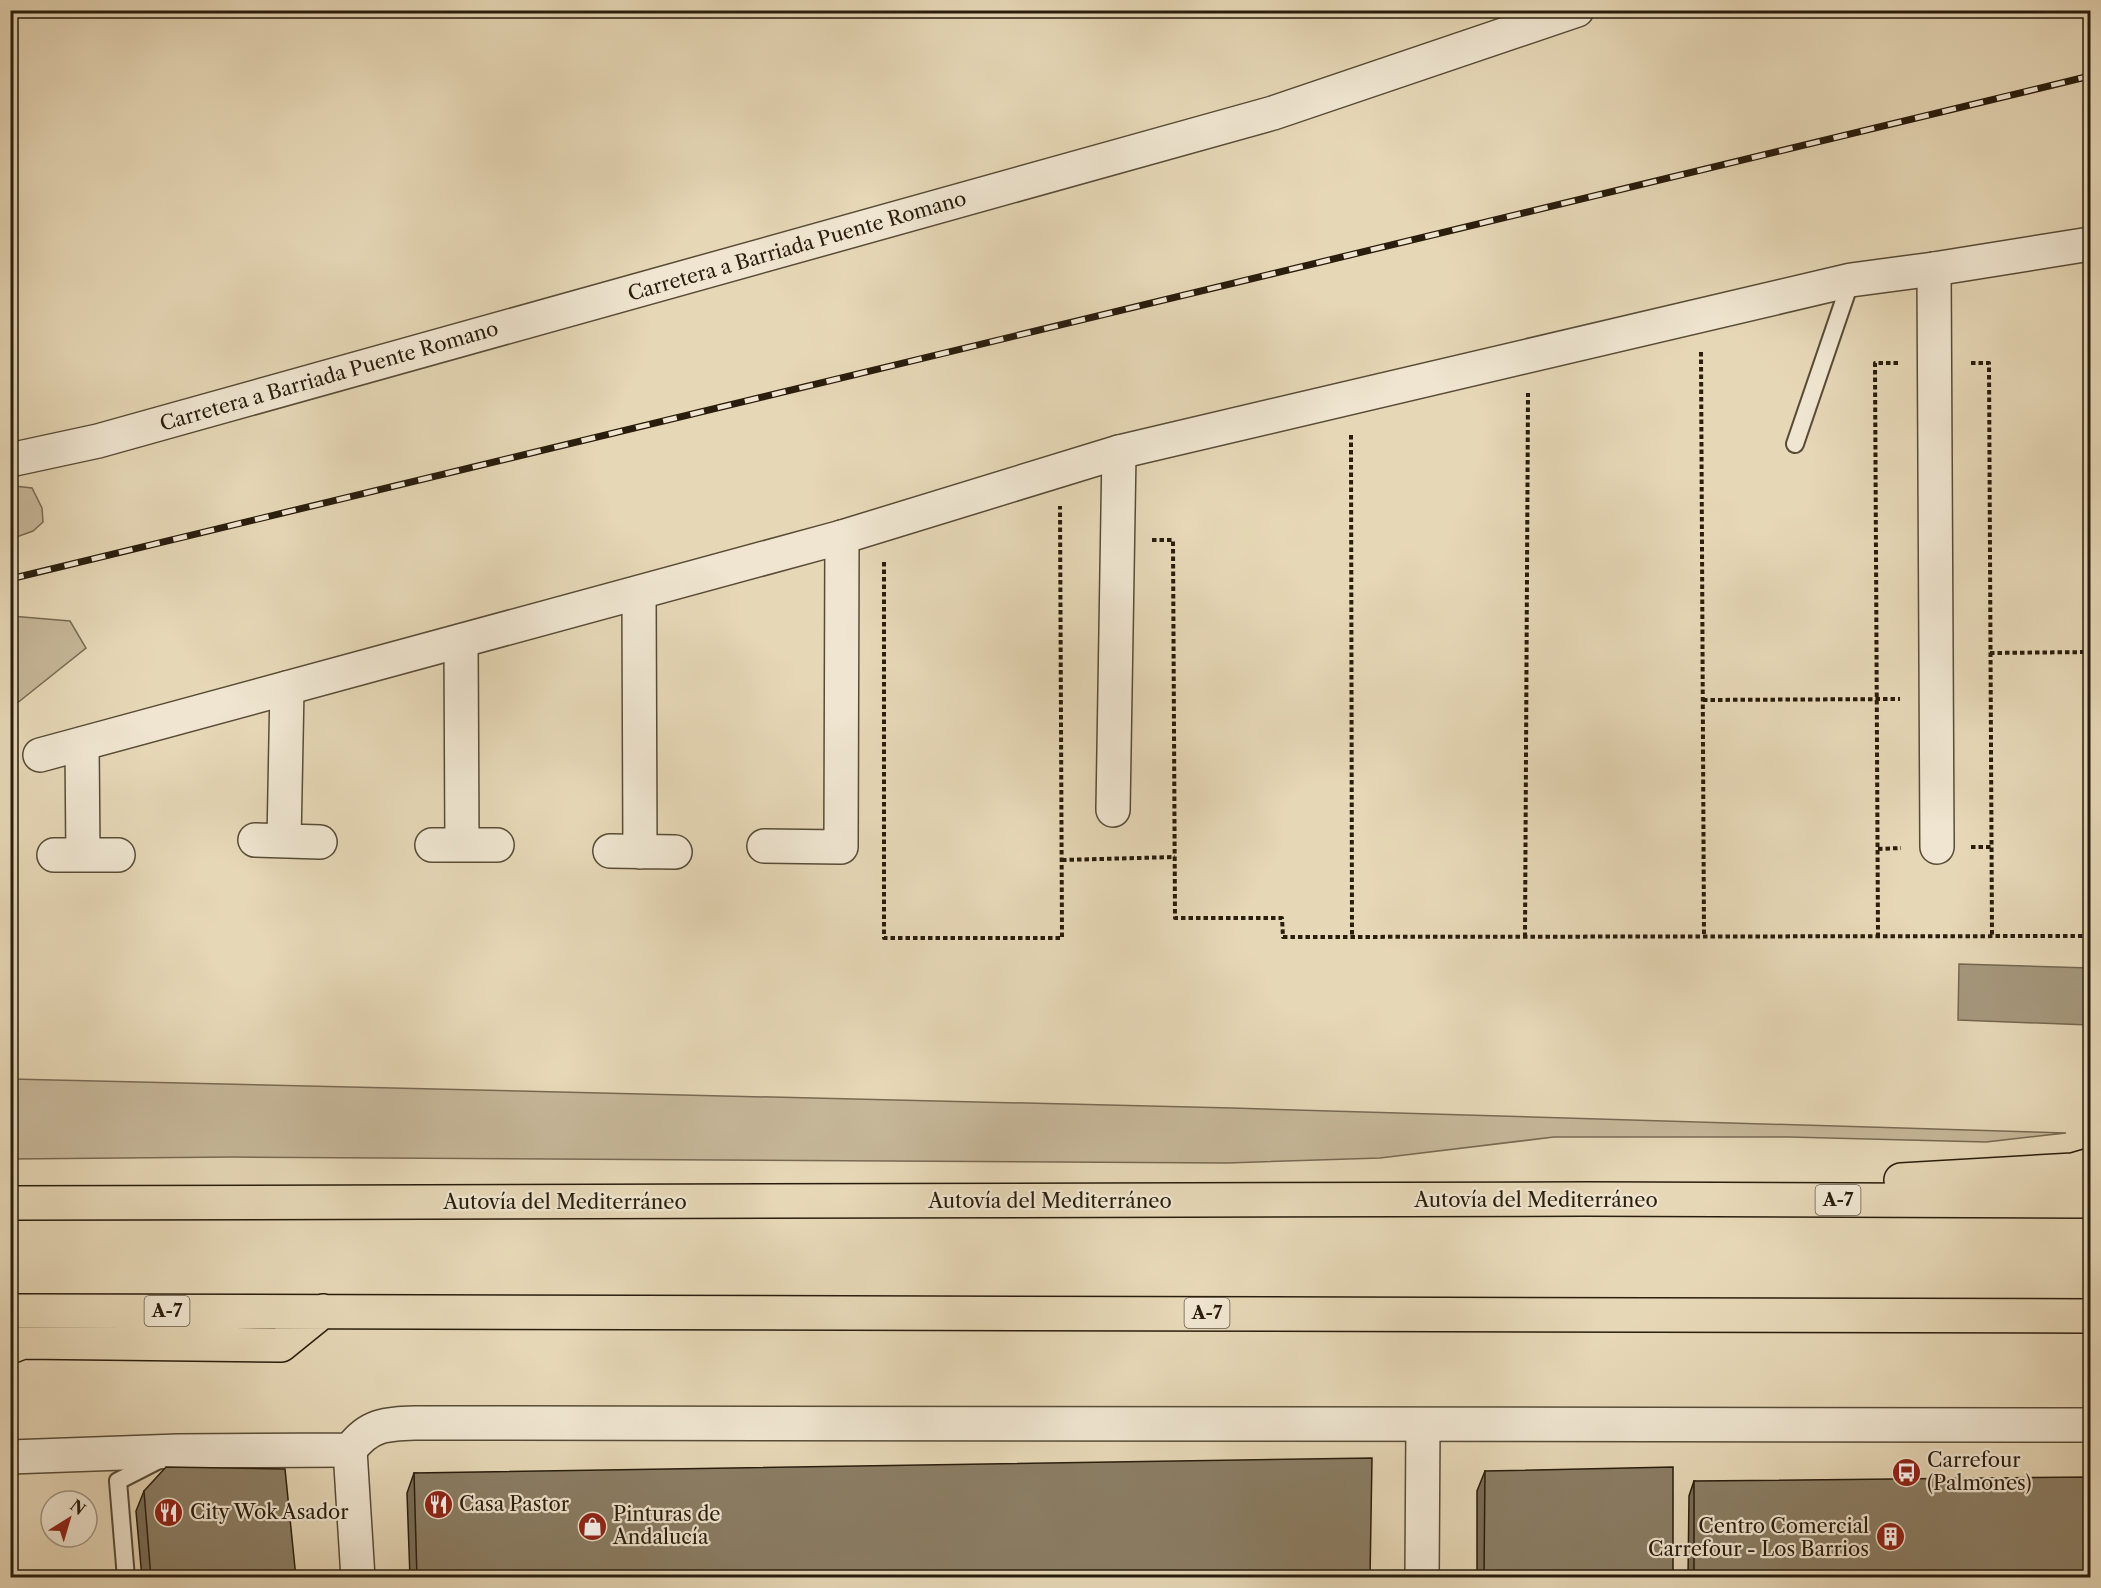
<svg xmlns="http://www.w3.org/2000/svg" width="2101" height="1588" font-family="'Libre Caslon Text',serif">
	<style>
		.green { fill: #c6b799; stroke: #786a53; stroke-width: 1.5 }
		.water { fill: #a6987d; stroke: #746750; stroke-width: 1.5 }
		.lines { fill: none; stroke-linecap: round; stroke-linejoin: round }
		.service-casing { stroke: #584c37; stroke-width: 20 }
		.minor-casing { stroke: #584c37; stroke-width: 36 }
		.tertiary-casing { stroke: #584c37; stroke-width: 36 }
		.motorway-casing { stroke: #291d0d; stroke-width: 36 }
		.path { stroke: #291d0d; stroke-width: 4; stroke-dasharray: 4.5 3; stroke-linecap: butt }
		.service { stroke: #efe5d0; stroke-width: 16 }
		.minor { stroke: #efe5d0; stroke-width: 33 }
		.tertiary { stroke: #efe5d0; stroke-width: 33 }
		.motorway { stroke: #e6d7b6; stroke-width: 33 }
		.rail-casing { stroke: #291d0d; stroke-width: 7 }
		.rail { stroke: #efe5d0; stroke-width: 4.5; stroke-dasharray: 14; stroke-linecap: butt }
		.wall { fill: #786c57; stroke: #291d0d; stroke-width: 1.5 }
		.building { fill: #8b7e65; stroke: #291d0d; stroke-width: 1.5 }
		.labels { text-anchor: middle; stroke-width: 4.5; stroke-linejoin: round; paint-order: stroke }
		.shield { fill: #efe5d0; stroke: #645948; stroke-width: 1.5 }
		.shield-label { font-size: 18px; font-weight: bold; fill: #291d0d }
		.street-label { font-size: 20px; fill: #291d0d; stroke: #efe5d0 }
		.poi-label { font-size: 20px; fill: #291d0d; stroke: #efe5d0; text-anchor: start }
	</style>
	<rect width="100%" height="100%" fill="#e6d7b6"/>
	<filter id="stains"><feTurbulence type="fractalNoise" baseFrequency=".00333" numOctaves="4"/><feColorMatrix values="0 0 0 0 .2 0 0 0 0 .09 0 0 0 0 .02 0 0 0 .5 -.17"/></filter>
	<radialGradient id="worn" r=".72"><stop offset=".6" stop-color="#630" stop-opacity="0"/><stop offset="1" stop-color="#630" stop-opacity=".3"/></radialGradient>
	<path class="green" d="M14,486L32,488L42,508L43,522L33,531L11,539V487Z
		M11,616L70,621L86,648L11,708Z
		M11,1079L1232,1108L2066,1133L1986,1142L1789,1137H1554L1380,1158L1227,1163L233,1157L11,1159Z"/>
	<path class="water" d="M1959,964L2090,968L2089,1025L1958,1020Z"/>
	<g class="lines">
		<defs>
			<path id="service" d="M1795,444L1851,280
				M126,1578L118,1481L161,1459"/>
			<path id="minor" d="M1934,269L1937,847
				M639,593L640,852
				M461,641L462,845
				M82,744L83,855
				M1113,810L1119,452
				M255,840L320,842
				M284,841L287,688
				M432,845H497
				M764,846L841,847L842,537
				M610,851L675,852
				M54,855H118
				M350,1450L358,1578
				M1422,1578L1423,1425"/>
			<path id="tertiary" d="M10,460L98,441L1273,113L1577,10
				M40,755L842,537L1119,452L1851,280L1934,269L2090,244
				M10,1457L178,1451L350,1450C369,1424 386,1424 417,1423L2090,1425"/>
			<path id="motorway" d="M1901,1180L2073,1170L2090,1165
				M10,1203L1585,1199L2090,1201
				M10,1311L2090,1316
				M10,1347L23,1342L281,1345L323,1311"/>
		</defs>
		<use href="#service" class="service-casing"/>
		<use href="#minor" class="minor-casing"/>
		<use href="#tertiary" class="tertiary-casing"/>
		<use href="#motorway" class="motorway-casing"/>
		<path class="path" d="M1701,352L1704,936
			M1971,363H1989L1992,936
			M1351,435L1352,937
			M1152,540H1173L1175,918H1282L1283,937L2090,936
			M884,562V938H1062L1060,506
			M1990,653L2090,652
			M1703,700L1900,699
			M1971,847H1991
			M1878,849L1901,848
			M1062,860L1175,857
			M1525,937L1528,393
			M1878,937L1875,363H1900"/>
		<use href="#service" class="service"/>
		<use href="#minor" class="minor"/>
		<use href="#tertiary" class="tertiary"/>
		<use href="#motorway" class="motorway"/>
		<defs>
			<path id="rail" d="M10,579L2090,76"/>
		</defs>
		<use href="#rail" class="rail-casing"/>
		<use href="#rail" class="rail"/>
	</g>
	<path class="wall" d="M1485,1471L1673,1578H1477V1491Z
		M414,1473L1370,1578H410L407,1493Z
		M1694,1481L2091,1578H1688L1689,1496Z
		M144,1491L296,1578H142L136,1511Z"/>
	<path class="building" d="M1372,1458L1370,1578H417L414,1473Z
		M166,1467L285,1469L296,1578H151L144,1491Z
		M1673,1467V1578H1484L1485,1471Z
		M2091,1477V1578H1694V1481Z"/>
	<defs>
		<symbol id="bus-disc" viewBox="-11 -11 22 22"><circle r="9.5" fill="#8f2418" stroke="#efe5d0"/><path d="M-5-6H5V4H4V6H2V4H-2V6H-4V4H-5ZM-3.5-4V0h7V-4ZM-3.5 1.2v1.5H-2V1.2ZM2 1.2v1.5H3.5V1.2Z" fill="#fff"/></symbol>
		<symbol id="restaurant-disc" viewBox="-11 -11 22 22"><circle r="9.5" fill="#8f2418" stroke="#efe5d0"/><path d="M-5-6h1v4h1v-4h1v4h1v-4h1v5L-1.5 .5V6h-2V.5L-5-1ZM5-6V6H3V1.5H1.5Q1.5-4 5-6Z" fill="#fff"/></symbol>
		<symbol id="shop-disc" viewBox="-11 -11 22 22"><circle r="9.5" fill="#8f2418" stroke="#efe5d0"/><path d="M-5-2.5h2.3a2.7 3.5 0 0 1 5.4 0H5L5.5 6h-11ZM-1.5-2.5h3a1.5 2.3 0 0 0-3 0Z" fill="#fff"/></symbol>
		<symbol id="building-disc" viewBox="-11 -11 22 22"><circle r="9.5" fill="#8f2418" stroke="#efe5d0"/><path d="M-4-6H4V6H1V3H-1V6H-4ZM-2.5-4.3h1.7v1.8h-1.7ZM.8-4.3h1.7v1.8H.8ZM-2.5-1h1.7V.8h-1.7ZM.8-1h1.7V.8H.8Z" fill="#fff"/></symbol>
	</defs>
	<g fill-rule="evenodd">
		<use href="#bus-disc" x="1890" y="1456" width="33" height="33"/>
		<use href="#restaurant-disc" x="422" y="1488" width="33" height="33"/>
		<use href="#restaurant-disc" x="152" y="1496" width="33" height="33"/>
		<use href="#shop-disc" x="576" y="1510" width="33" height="33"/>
		<use href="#building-disc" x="1874" y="1520" width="33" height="33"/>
	</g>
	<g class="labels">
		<g class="shield">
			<rect x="1815.5" y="1185" width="45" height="30" rx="4.5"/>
			<rect x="144.5" y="1296" width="45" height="30" rx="4.5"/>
			<rect x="1184.5" y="1298" width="45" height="30" rx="4.5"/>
		</g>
		<g class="shield-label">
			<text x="1838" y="1206">A-7</text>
			<text x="167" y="1317">A-7</text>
			<text x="1207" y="1319">A-7</text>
		</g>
		<g class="street-label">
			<text transform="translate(797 246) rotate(-16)" y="7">Carretera a Barriada Puente Romano</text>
			<text transform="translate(329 376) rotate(-16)" y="7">Carretera a Barriada Puente Romano</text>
			<text x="1536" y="1207">Autovía del Mediterráneo</text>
			<text x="1050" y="1208">Autovía del Mediterráneo</text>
			<text x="565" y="1209">Autovía del Mediterráneo</text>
		</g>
		<g class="poi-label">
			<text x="1927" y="1467">Carrefour<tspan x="1927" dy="23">(Palmones)</tspan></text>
			<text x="459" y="1511">Casa Pastor</text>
			<text x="190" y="1519">City Wok Asador</text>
			<text x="613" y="1521">Pinturas de<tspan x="613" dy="23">Andalucía</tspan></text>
			<text x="1869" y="1533" text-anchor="end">Centro Comercial<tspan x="1869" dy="23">Carrefour - Los Barrios</tspan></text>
		</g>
	</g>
	<rect width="2101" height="1588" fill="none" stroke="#e6d7b6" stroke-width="36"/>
	<rect x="12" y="12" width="2077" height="1564" fill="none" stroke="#291d0d" stroke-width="3"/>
	<rect x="18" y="18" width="2065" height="1552" fill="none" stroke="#291d0d" stroke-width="1.5"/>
	<g transform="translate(69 1519) rotate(37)"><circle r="28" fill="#efe5d0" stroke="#a09582" stroke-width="1.5"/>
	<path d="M0-4.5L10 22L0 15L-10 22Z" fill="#8f2418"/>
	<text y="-9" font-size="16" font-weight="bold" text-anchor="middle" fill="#291d0d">N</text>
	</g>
	<rect width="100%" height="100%" filter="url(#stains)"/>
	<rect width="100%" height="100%" fill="url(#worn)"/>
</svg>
